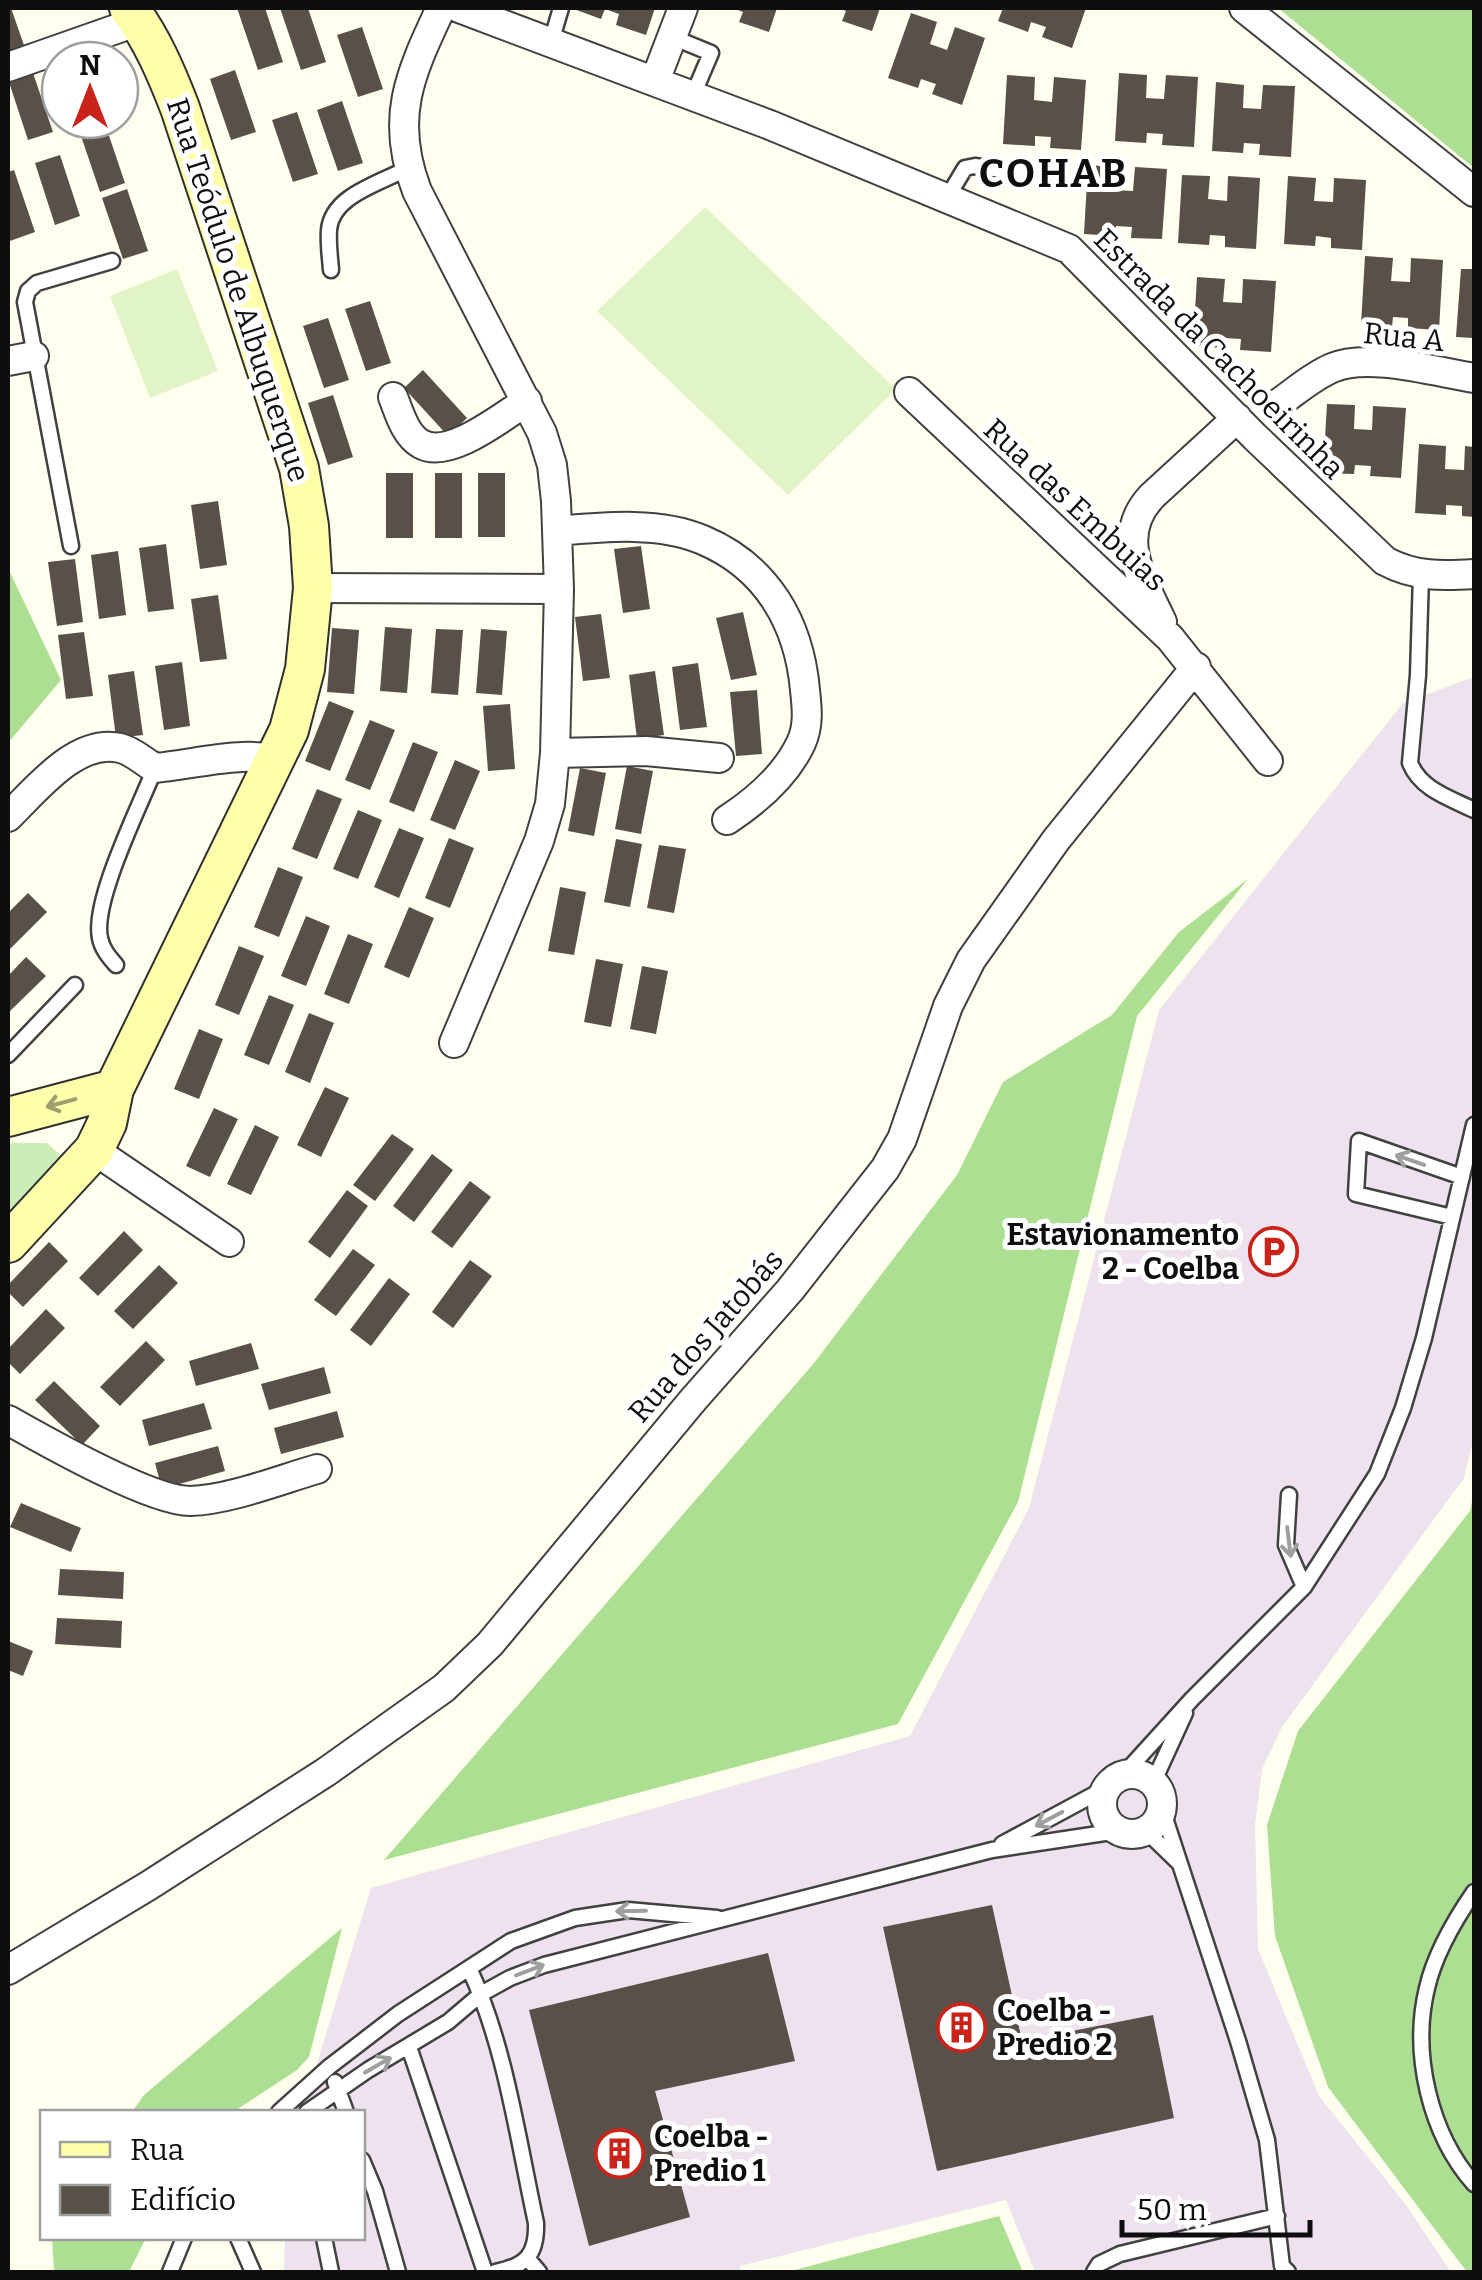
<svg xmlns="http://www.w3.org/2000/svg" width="1482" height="2280" font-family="Bitter,serif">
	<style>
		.industrial { fill: #ede2ed }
		.green { fill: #ccedb5 }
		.forest { fill: #addf93 }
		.pitch { fill: #e0f4c7 }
		.building { fill: #585049 }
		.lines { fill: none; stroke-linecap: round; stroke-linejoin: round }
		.lane-casing { stroke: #414141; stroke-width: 19 }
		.street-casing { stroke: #414141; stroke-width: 32 }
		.secondary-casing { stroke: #303030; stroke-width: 42 }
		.lane { stroke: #fff; stroke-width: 14 }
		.street { stroke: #fff; stroke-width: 28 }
		.secondary { stroke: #fffeaa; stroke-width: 38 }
		.oneway { stroke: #9f9e6c }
		.oneway2 { stroke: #9f9f9f }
		.labels { text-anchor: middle; stroke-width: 10; stroke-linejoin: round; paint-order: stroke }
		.street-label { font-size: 30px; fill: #0e0e0e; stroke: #fff }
		.poi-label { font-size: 30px; font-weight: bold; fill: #0e0e0e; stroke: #fff; text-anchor: start }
		.district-label { font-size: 40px; font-weight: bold; letter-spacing: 2.5px; fill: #0e0e0e; stroke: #fff }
	</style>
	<rect width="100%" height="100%" fill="#fffeef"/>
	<path class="industrial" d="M1474,677V1437L1464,1478L1282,1727L1262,1769L1255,1825L1258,1949L1319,2096L1406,2205L1451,2272H1035L1006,2200L740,2266V2272H284L285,2238H362V2112H302L371,1888L910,1736L1029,1508L1159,1010L1403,703Z"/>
	<path class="green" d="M8,1143H47L70,1164L8,1228Z"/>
	<path class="forest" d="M1278,8H1474V168Z
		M8,568L61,680L8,743Z
		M1248,879L1137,1016L1018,1502L898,1724L384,1860L814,1363L957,1175L1003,1082L1112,1015L1179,932Z
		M1474,1492V2272H1467L1328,2087L1275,1936L1267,1825L1298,1731L1470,1511Z
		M342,1928L309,2057L297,2070L233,2112H132L144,2095Z
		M999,2216L1023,2272H787Z
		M52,2238H146L129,2272H54Z"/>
	<path class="pitch" d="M705,207L896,389L788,495L597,311Z
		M177,269L218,371L150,398L110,296Z"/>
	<path class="building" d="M8,8H11L26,51L8,57Z
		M237,8H265L283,62L258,70Z
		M280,8H308L326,62L301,70Z
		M571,8H655L646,35L616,25L619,14L605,9L601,19Z
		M733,8H777L769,32L739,22L743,12Z
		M838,8H880L872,31L842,21L846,11Z
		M1003,8H1086L1072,48L1042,37L1046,27L1031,22L1028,32L998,21Z
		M911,13L937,22L930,44L947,50L955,27L985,38L962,105L932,94L936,84L921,79L918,88L888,78Z
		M362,27L383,89L358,97L337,35Z
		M32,70L53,132L28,140L8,79Z
		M235,70L256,132L231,140L210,79Z
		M1119,73L1147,75L1146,98L1164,99L1166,75L1198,77L1194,147L1162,145L1163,134L1147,133L1146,143L1115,141Z
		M1007,75L1035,77L1034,100L1052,102L1054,77L1086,80L1081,150L1050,148L1051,137L1035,136V146L1003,144Z
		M1216,82L1244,85L1243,108L1261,109L1263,85L1295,86L1291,157L1259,155L1260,144L1244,143L1243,153L1212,151Z
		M342,101L363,163L338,171L317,110Z
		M297,112L318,174L293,182L272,120Z
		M104,121L125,183L100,192L79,130Z
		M60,155L80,216L55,225L35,163Z
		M1088,165L1116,167L1115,190L1133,191L1135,167L1167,169L1162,239L1131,238L1132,227L1116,226L1115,236L1084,234Z
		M14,170L35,232L10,241L8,172Z
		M1182,175L1210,176L1208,199L1227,201L1228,176L1260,178L1256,249L1225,247V236L1210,235L1209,245L1178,243Z
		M1288,176L1316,178L1314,201L1333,202L1334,178L1366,180L1362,250L1331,248V238L1316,236L1315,246L1284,244Z
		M127,189L148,251L123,259L102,198Z
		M1365,256L1393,258L1391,281L1410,282L1411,258L1443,260L1439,330L1408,328V318L1393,317L1392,327L1361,325Z
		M1461,269H1474V338L1456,337Z
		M1197,277L1225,279L1223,302L1242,303L1243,279L1276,281L1271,352L1240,350L1241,339L1225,338L1224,348L1193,346Z
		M370,301L391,363L366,371L345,309Z
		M328,318L349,380L324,388L303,326Z
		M423,370L467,418L448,436L404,388Z
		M333,395L353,457L328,465L308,403Z
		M1327,404L1355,405L1354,429L1372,430L1373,406L1406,408L1401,478L1370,476L1371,466L1355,465L1354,474L1323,473Z
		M1419,444L1446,446L1445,469L1464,470L1465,446L1474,447V517L1462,516V506L1446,505V515L1415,513Z
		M386,473H413V538H386Z
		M435,473H462V538H435Z
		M478,473H505V537H478Z
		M218,501L227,565L200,569L191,505Z
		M166,544L174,609L148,612L139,548Z
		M641,546L650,609L623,613L614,549Z
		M118,551L126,615L99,619L91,555Z
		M75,559L83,622L57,626L48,562Z
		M218,595L227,659L200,662L191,599Z
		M743,612L757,675L731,680L716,618Z
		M601,614L610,678L583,681L575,617Z
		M385,627L412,629L407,693L380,691Z
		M332,628L359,630L354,694L327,692Z
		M436,629L463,630L458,695L431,693Z
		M481,629L507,631L502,695L476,693Z
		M84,632L93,696L66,699L58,635Z
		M182,662L190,726L164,730L155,666Z
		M698,663L707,727L680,730L672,667Z
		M134,671L143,735L116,738L108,675Z
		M655,671L664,735L637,739L629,675Z
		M757,690L762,754L736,756L730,692Z
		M329,701L354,711L330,771L305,761Z
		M510,704L515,769L488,771L483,706Z
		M370,720L395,730L370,790L345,780Z
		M413,742L438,752L414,812L389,802Z
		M455,760L480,771L455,830L430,820Z
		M627,766L653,771L641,834L615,829Z
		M580,768L606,773L594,836L568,831Z
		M317,789L342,799L317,859L292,849Z
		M358,810L382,820L358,879L333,869Z
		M399,828L424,838L399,898L374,887Z
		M449,838L474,848L450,908L425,898Z
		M616,839L642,844L630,907L604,902Z
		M659,845L686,849L674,913L647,908Z
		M278,867L303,877L279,937L254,927Z
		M560,887L586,892L574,955L548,951Z
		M28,893L47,912L8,951V913Z
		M409,907L434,918L409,978L384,967Z
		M306,916L330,926L306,986L281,976Z
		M348,934L373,944L349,1004L324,994Z
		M239,946L264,956L239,1015L215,1005Z
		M26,957L46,976L8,1013V976Z
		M596,959L623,964L611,1027L584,1022Z
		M642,966L668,971L656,1034L630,1029Z
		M269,995L294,1005L269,1065L244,1055Z
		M309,1013L334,1023L310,1083L285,1072Z
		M199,1029L223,1039L199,1099L174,1089Z
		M325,1087L349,1098L321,1157L297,1145Z
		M214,1108L238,1119L210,1177L186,1166Z
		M255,1125L279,1137L251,1195L227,1184Z
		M392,1134L414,1149L375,1201L353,1185Z
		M432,1154L453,1170L414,1222L393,1206Z
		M470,1181L491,1197L452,1248L431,1232Z
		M347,1190L368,1206L330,1258L308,1242Z
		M124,1231L143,1250L98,1296L79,1278Z
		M49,1242L68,1261L23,1307L8,1292V1285Z
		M353,1249L375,1265L336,1316L314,1300Z
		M470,1260L492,1276L453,1328L432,1312Z
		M159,1265L178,1283L133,1329L114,1311Z
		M389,1278L410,1294L371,1346L350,1330Z
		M46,1309L65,1328L20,1374L8,1362V1349Z
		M146,1341L165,1360L120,1406L100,1387Z
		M251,1343L259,1369L196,1386L189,1361Z
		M324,1367L331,1393L269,1410L261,1384Z
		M54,1381L100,1426L82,1445L35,1400Z
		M204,1403L212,1429L149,1446L142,1420Z
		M337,1411L344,1437L281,1454L274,1428Z
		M218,1446L225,1471L162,1489L155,1463Z
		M21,1503L81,1528L71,1552L10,1527Z
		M60,1569L124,1572L123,1599L58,1595Z
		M57,1618L122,1621L121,1648L55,1644Z
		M8,1641L33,1651L23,1676L8,1670Z
		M992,1905L1022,2041L1153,2015L1174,2118L937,2171L883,1927Z
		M768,1953L795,2061L655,2091L690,2217L589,2246L529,2010Z"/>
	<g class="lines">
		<defs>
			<path id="lane" d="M672,37L711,53L693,95
				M551,42L561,8
				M947,198L965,168L975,166L1039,176
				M331,270C330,257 328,243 329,230C332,195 381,183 408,168
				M71,546L25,302L28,291L37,283L112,261
				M1421,575L1418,675L1410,763C1421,790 1450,798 1474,810
				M116,965C109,957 102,949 100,938C92,901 140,806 155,768
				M8,1055L75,985
				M1452,1217L1356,1194L1359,1141L1462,1177
				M1289,1495L1286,1545L1304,1587
				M1123,1775L1192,1699L1304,1587L1377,1474L1403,1408L1424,1338L1474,1125
				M1153,1783L1185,1713
				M1162,1809L1238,2041L1267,2140L1282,2266L1288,2272
				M1146,1831L1179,1863
				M1002,1844L1106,1788
				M1474,1892C1454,1921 1435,1953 1427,1988C1411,2054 1430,2134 1474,2184
				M469,1968C505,2044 518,2140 536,2223C537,2255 526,2266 495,2272
				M409,2047L485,2272
				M335,2082L346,2112
				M279,2112L329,2067L398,2014L511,1941L575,1918L628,1910L717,1918
				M307,2112L368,2070L448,2022L481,1994L510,1978L544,1965L992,1850L1118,1831
				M362,2160L375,2191L398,2272
				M238,2238L253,2272
				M324,2238L331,2272
				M528,2259L539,2272
				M170,2272L184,2238
				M1094,2272L1099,2264L1120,2254L1277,2216"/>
			<path id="street" d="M441,8C410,74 389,118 417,191L542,433L552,465L556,501L559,589L555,753L550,804L539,841L454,1043
				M459,8L770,125L1069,249L1255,437L1385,561C1415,577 1442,576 1474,574
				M1244,8L1474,192
				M8,67L139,21
				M655,81L683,8
				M8,361L34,356
				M909,392L1170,638L1268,761
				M393,397C399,412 405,435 421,444C449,460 503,416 527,401
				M1279,403C1296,391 1313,376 1332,368C1368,352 1436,372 1474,378
				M558,531C603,527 659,521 703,540C767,567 799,623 805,690C807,708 809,726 801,743C786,775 756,801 727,820
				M313,588L559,589
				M1162,622C1142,579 1114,536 1152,496L1237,418
				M555,753L646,751L719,758
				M8,817C36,790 76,738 120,748C133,751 144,762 155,768C196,764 236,752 277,759
				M94,1150L229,1242
				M8,1420C45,1441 151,1501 190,1501C229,1500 279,1480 317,1469
				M1102 1804a30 30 0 1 1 60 0a30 30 0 1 1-60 0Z
				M8,1970L148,1886L326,1772L444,1688L490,1644L693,1400L790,1290L885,1169L902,1139L948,1006L971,960L1056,840L1196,667"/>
			<path id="secondary" d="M8,1117L114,1089
				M8,1243L94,1150L107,1123L114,1089L289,730L305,669L313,588L309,526L299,468L180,108C166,72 152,39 129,8"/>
		</defs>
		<use href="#lane" class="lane-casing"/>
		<use href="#street" class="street-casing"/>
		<use href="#secondary" class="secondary-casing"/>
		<use href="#lane" class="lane"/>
		<use href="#street" class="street"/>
		<use href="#secondary" class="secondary"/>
	</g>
	<defs><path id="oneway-shaft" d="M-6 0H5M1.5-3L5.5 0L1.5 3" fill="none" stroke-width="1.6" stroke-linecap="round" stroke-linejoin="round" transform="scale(2.5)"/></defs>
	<use class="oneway" href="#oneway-shaft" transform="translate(61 1103) rotate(165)"/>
	<g class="oneway2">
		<use href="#oneway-shaft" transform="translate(1410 1160) rotate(-161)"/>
		<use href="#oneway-shaft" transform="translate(1289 1542) rotate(83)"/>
		<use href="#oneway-shaft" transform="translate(1049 1819) rotate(152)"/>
		<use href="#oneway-shaft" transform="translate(631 1911) rotate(179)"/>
		<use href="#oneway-shaft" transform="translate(530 1970) rotate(-21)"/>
		<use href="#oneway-shaft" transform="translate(378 2065) rotate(-30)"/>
	</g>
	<defs>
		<symbol id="parking-ring" viewBox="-11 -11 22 22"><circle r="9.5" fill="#fff" stroke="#ca241a" stroke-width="1.5"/><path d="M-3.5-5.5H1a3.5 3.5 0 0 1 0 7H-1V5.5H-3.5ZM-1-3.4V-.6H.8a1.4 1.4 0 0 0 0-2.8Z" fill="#ca241a"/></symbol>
		<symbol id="building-ring" viewBox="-11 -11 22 22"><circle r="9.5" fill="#fff" stroke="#ca241a" stroke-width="1.5"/><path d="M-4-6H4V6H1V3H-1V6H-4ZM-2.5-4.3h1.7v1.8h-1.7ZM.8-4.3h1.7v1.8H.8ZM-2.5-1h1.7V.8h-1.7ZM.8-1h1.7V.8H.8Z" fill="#ca241a"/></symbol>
	</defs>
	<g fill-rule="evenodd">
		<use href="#parking-ring" x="1246" y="1224" width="55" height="55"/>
		<use href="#building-ring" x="934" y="2000" width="55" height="55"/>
		<use href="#building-ring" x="592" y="2126" width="55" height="55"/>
	</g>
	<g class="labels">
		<g class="street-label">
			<text transform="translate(238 290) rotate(72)" y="10">Rua Teódulo de Albuquerque</text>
			<text transform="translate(1404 337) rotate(6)" y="10">Rua A</text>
			<text transform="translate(1219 354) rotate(45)" y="10">Estrada da Cachoeirinha</text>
			<text transform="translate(1075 505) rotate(43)" y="10">Rua das Embuias</text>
			<text transform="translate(706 1336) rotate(-49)" y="10">Rua dos Jatobás</text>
		</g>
		<g class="poi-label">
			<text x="1239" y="1245" text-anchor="end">Estavionamento<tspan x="1239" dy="34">2 - Coelba</tspan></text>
			<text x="997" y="2021">Coelba -<tspan x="997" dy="34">Predio 2</tspan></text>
			<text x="654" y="2147">Coelba -<tspan x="654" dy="34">Predio 1</tspan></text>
		</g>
		<g class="district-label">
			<text x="1054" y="187">COHAB</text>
		</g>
	</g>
	<rect width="1482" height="2280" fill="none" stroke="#0e0e0e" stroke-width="20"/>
	<rect x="40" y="2110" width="325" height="130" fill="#ffffff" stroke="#9f9f9f" stroke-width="2.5"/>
	<rect x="60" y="2142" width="50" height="15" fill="#fffeaa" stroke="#9f9f9f" stroke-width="2.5"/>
	<text x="130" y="2160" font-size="30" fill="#0e0e0e">Rua</text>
	<rect x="60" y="2185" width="50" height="30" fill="#585049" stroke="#9f9f9f" stroke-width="2.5"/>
	<text x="130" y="2210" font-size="30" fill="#0e0e0e">Edifício</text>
	<g transform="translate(90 90)"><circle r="48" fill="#ffffff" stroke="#9f9f9f" stroke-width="2.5"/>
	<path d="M0-8L18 38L0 25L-18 38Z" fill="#ca241a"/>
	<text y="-15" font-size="28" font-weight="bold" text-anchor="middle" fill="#0e0e0e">N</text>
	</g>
	<path d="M1122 2220v15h188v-15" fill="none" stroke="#0e0e0e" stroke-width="5"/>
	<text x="1137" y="2220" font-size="30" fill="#0e0e0e" stroke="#ffffff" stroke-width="8" paint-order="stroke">50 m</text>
</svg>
